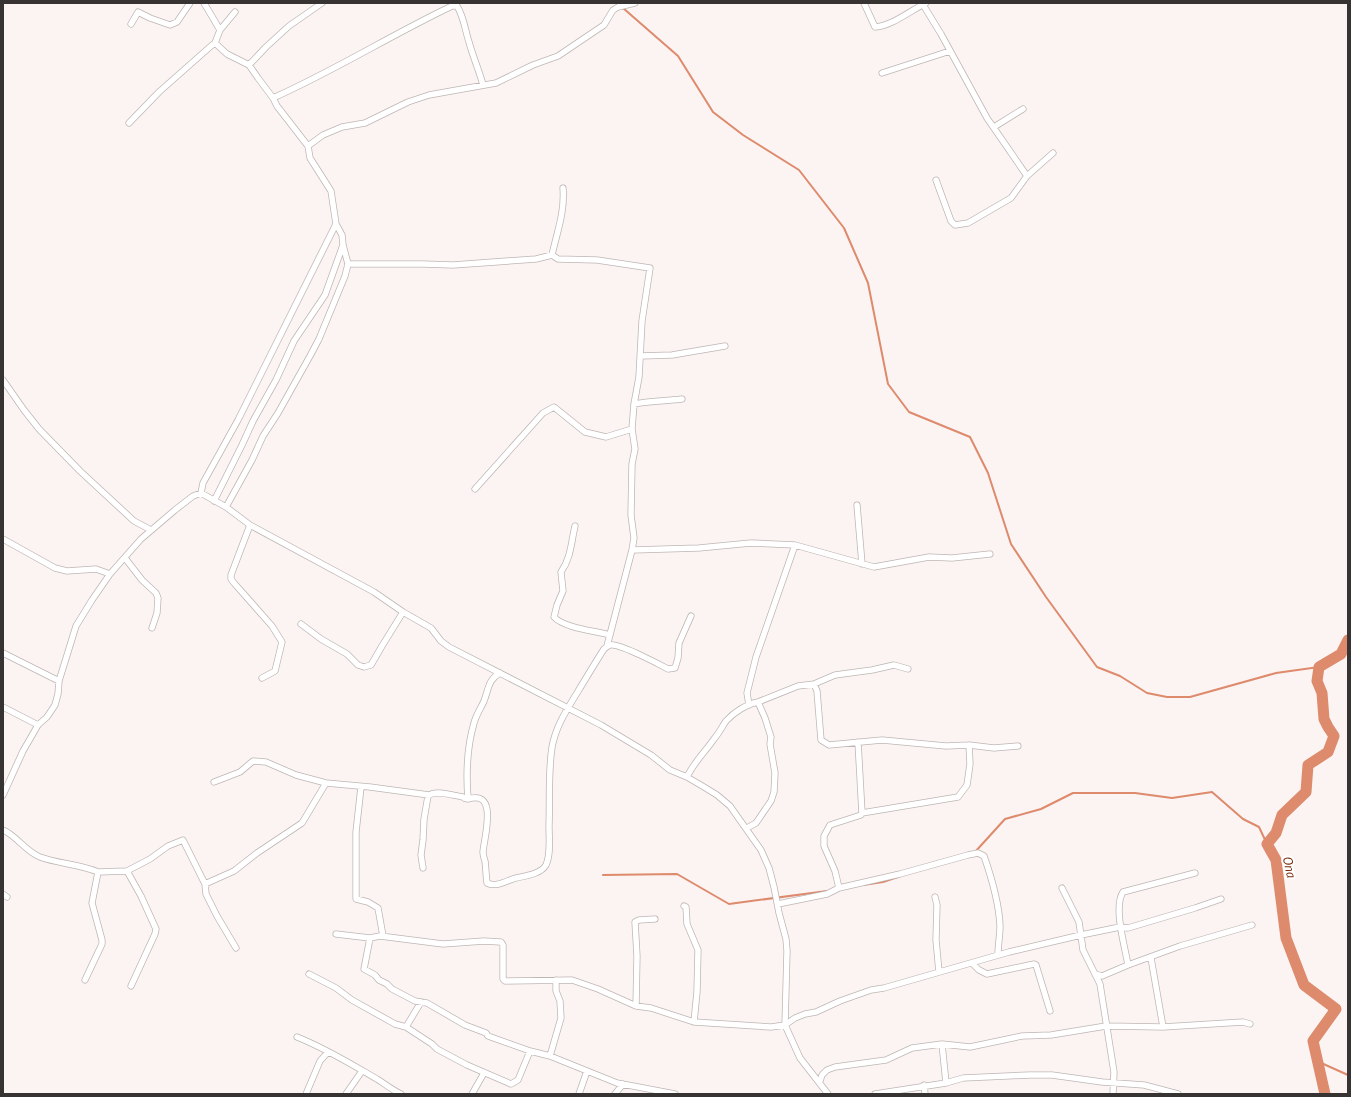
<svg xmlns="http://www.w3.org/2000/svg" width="1351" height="1097" font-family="'PT Sans',sans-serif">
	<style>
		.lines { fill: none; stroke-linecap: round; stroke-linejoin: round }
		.stream { stroke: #dd8a6d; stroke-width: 2 }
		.river { stroke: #dd8a6d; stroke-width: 11 }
		.street-casing { stroke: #bdb6b4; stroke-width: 7 }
		.street { stroke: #fff; stroke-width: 5.5 }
		.labels { text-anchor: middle; stroke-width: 4; stroke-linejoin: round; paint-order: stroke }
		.water-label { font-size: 13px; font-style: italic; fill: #792f11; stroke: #fff }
	</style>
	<rect width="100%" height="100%" fill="#fcf4f2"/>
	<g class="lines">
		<path class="stream" d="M623,8L678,56L713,112L743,135L799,170L844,228L868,283L888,384L909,412L970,437L988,473L1011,544L1046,597L1097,667L1120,676L1147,693L1167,697H1190L1276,673L1319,667
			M975,852L1005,819L1041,809L1073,793H1135L1172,798L1212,792L1243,819L1259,827L1267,844
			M603,875L677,874L729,904L827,891
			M863,885L883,882L898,877
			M1319,1062L1348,1075"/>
		<path class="river" d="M1325,1094L1313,1041L1336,1009L1304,985L1286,938L1276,860L1267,844L1276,833L1282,815L1306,792L1308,765L1328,752L1334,736L1328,727L1324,719L1322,693L1317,681L1319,667L1341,654L1348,640"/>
		<defs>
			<path id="street" d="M204,3L220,30
				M864,3L875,27C892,26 911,10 926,3
				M922,3L941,34L987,118L1027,176
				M235,12L220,30L215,43L227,54L249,65L258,78L273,98
				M131,24L138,12L150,18L170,25L177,22L190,3
				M249,65L266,47L289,26L322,3
				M882,73L950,51
				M129,123L159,92L211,46L215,43
				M994,127L1023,109
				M308,146L277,106L273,98C334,71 391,35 452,6H457C464,17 465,30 469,42C473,57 479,70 483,85
				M936,180L951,221L955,225L968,223L1011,198L1027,176L1053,153
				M552,255L558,259L597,260L650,268L642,321L639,377L634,404L632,429L635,449L632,464L631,515L634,538L632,550L607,646
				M348,264H423L453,265L536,259L552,255C557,232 565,212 563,188
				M640,356L672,355L725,346
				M3,380L24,410L39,429L80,471L134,521L151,530
				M634,404C650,401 666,401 682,399
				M475,489L543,413L554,407L585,432L606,437L632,429
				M201,493L203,483L238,420L336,224L331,191L310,158L308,146L323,135L342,127L365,123L408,102L429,95L496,83L533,65L558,56L604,25L613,10L618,7L635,3
				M214,501L242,445L253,421L276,380L294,341L325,295L343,245
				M857,505L862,564
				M226,507L252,460L263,436L278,413L310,356L319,339L345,276L348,264L343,245L342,235L336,224
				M250,525L231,575V579L234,583L272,626L282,642L275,671L262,678
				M575,526C571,543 571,558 561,572L563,591L557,605L554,617C564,628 596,631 610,635
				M3,539L55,568L67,571L96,569L110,574
				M632,550L699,548L751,543L795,545L874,567L929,557L952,558L990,554
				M125,558L142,580L156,593L158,598L157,613L152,628
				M301,624L321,639L347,654L358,665L364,667L371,665L382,646L403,612
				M3,653L59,681
				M500,673C488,680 489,688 484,701C481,708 476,715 474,723C467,747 466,774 468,799C499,789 484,838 483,852C483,855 484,858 485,861C486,869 486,876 487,883C497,888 507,880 516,878C525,876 541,874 546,865C551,854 549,838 549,826C550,800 548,773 552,747C556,726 566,711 577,693C586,678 595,663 604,649C607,647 609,644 613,645C624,646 657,663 668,669L675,668L678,658L679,643L691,616
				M814,684L817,691L821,740L829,745L882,740L946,746L969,745L994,748L1018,746
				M758,702L798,686L814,684L835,675L872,670L894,665L908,669
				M749,705L747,693L756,657L795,545
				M3,707L38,725
				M687,777C694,762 705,752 714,739C719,733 722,727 726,721C734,712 747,704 758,702L765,718L771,737L770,744L775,773L774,792L771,801L756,823L747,828
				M214,782L240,772L253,761L266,762L296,775L326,783L370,787L429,795
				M361,787L356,832V899L368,902L378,908L383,936
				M3,795L23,751L38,725L47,717L55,705L58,694L59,681L76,626L92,600L110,574L141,539L175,510L193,496L201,493L226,507L250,525L374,592L403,612L431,628L441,641L449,647L601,725L651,755L670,770L687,777L704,787L717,795L730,806L761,850L769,868L774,887L779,913L786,939L787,951L785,1025L800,1058L828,1094
				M862,813L958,797L967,785L970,764L969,745
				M3,830C17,836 25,851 40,857C59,864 80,864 98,872L92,903L102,940V944L85,980
				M423,868L421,855L423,840L424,819L428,796C435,789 454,796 463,797L464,798L468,799
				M127,871L141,896L156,929L155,934L131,986
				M98,872L127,871L150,859L168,846L183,840L205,884L206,894L217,916L236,948
				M205,884L234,871L257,853L302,823L326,783
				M839,888L900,874L968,855L978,853L984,856C992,879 999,902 1000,926C1000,936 998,945 998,954
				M1062,888L1079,922L1083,950L1100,984L1114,1072L1113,1094
				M3,894L7,897
				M935,897L937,905L936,940L939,972
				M778,904L827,894L839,888L835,871L824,846V836L830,825L861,815L862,813L858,742
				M684,906L686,907L687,924L698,950L697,992L694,1022
				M336,934L370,938L380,936L443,944L484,941L501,942L503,945V979L505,981L572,980L598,989L636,1006L651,1008L694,1022L771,1027L785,1025L795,1018L805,1014L816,1012L840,1001L871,990L884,988L1009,952L1081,935L1120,927L1128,928L1195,908L1221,899
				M370,938L364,969L375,975L379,980L387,984L392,989L415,1001L427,1003L465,1025L486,1033L488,1036L530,1051L550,1056L617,1083L675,1094
				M1151,958L1163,1027
				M972,963L979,970L987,974L1034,964L1036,965L1050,1011
				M1128,965L1180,946L1252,925
				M309,974L336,988L352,1000L395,1024L406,1027L432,1044L437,1049L467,1065L511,1084L518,1080L530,1051
				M1095,974L1102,976L1128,965C1125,947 1113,907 1123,892L1195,873
				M636,1006L637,956L635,922L639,920L655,919
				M406,1027L421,1002
				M297,1037C325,1048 351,1064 377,1079C385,1084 392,1090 401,1094
				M942,1044L946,1083
				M550,1056L561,1018L560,1001L556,991V980
				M820,1081L822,1075L827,1070L835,1067L886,1060L912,1048L942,1044L970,1047L1022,1036L1051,1035L1106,1026L1163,1027L1243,1022L1250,1024
				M924,1085L925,1094
				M306,1094L320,1061L328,1052
				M346,1094L362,1071
				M472,1094L484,1073
				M579,1094L587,1071
				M615,1094L623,1084
				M875,1094L946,1083L963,1078L1030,1075H1052L1102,1082L1144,1085L1178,1094"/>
		</defs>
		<use href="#street" class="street-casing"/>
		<use href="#street" class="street"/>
	</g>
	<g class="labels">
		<g class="water-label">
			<text transform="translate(1290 867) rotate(78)" y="5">Ona</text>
		</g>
	</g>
	<rect width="1351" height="1097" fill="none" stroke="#363332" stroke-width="8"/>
</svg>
